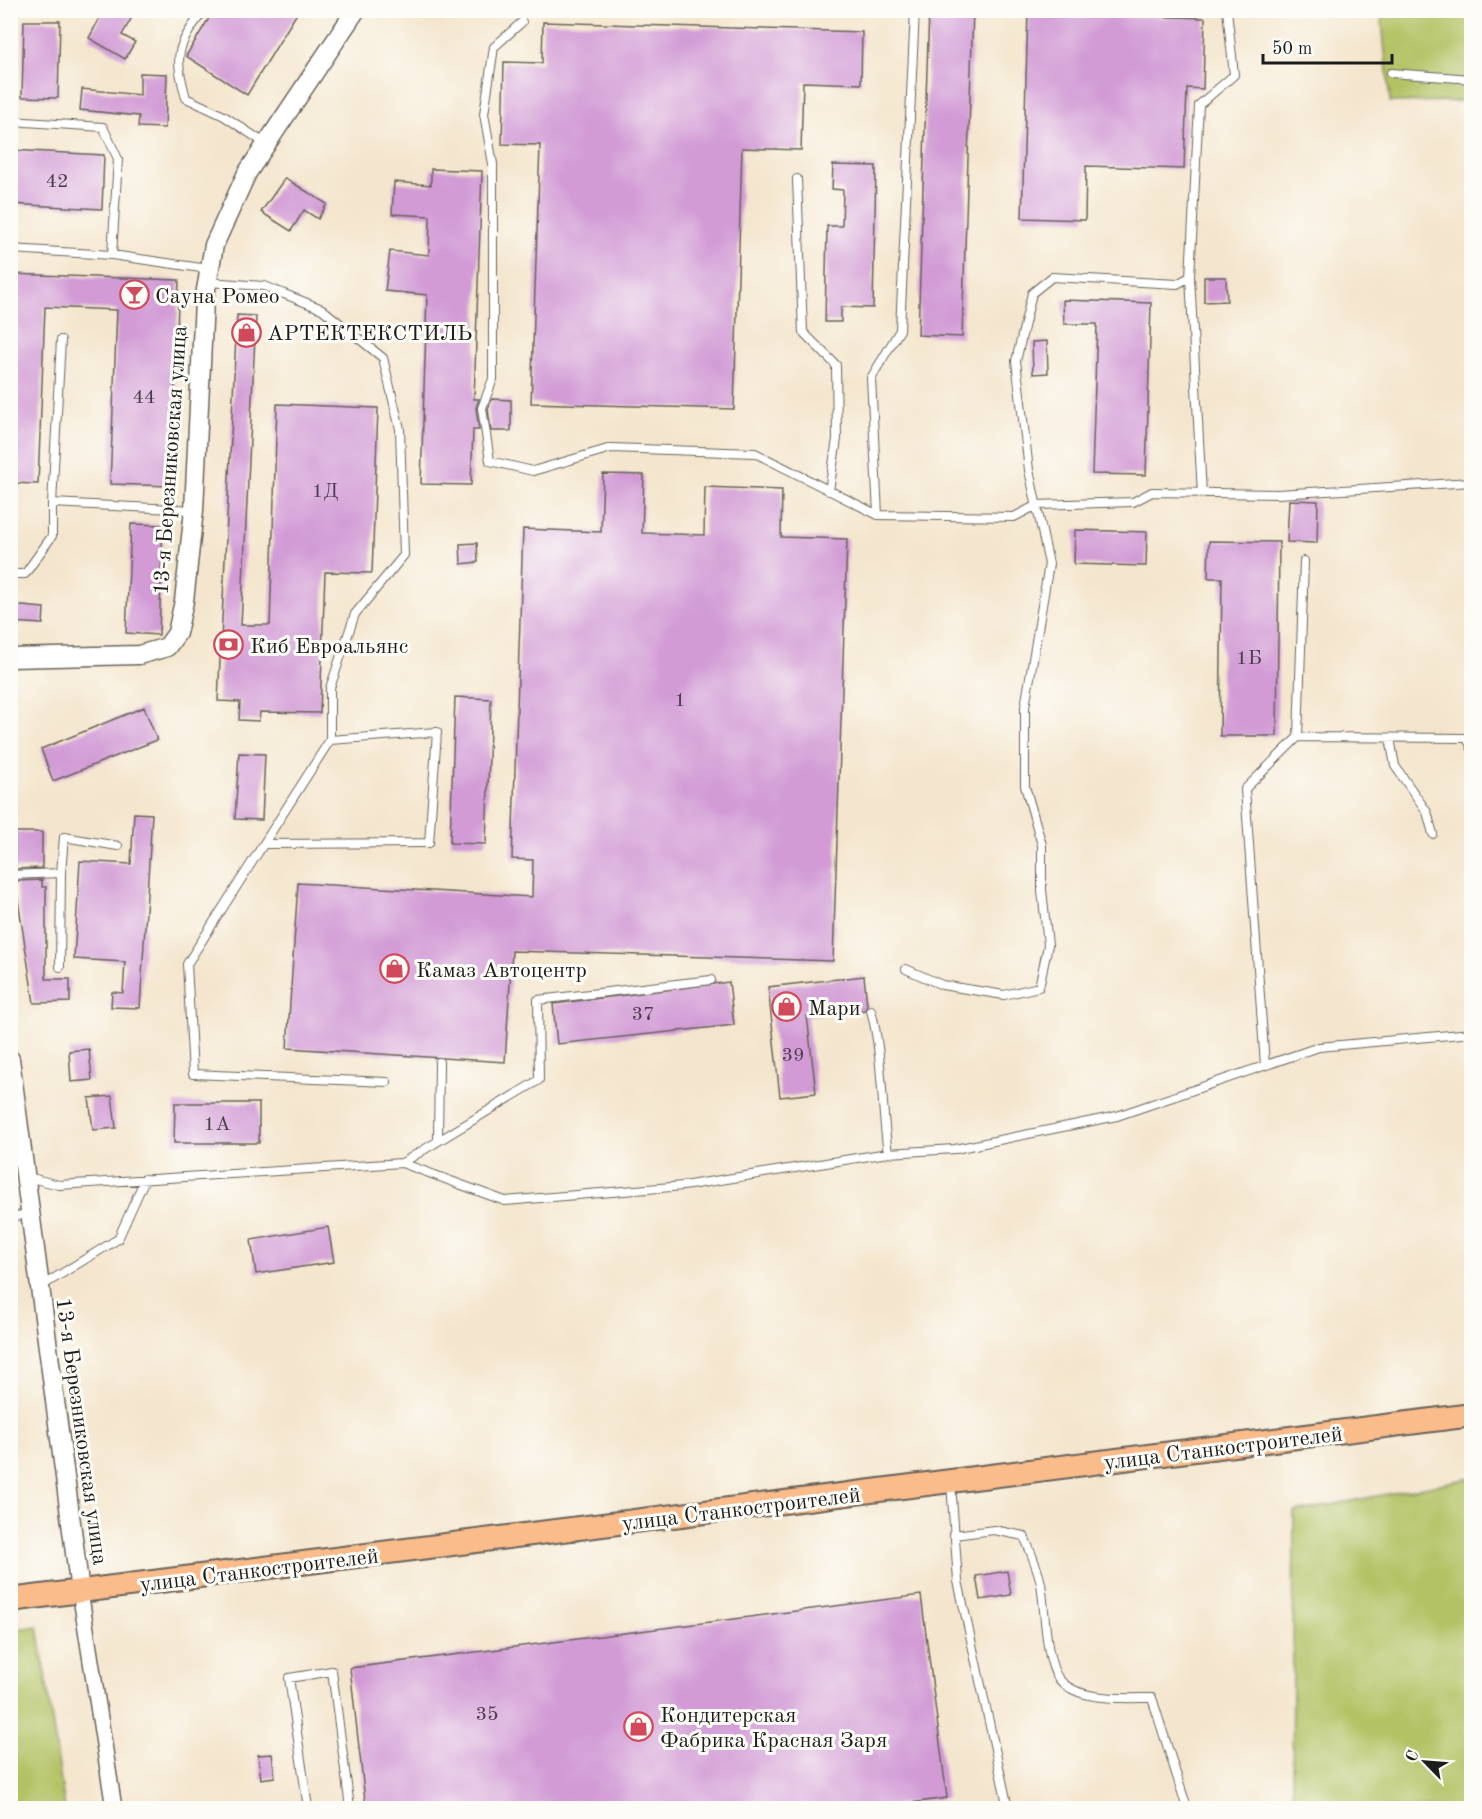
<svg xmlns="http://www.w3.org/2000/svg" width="1482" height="1819" font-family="'Old Standard TT',serif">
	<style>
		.green { fill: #b3c265; stroke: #686f40; stroke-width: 1.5 }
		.building { fill: #d29bd6 }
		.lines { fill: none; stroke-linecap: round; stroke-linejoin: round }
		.service-casing { stroke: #68635a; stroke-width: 10 }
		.minor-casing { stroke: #68635a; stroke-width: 18 }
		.tertiary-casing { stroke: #68635a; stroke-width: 21 }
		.primary-casing { stroke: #68635a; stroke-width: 26 }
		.service { stroke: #fff; stroke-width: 8 }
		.minor { stroke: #fff; stroke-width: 15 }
		.tertiary { stroke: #fff; stroke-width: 18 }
		.primary { stroke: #fabc8b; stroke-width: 22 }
		.labels { text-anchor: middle; stroke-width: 6; stroke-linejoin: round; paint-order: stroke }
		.number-label { font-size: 20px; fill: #4a3c4a }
		.poi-label { font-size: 22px; fill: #1c1c1c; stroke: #fdfcf7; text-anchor: start }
		.street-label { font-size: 22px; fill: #1c1c1c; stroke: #fdfcf7 }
	</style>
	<rect width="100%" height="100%" fill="#fdfcf7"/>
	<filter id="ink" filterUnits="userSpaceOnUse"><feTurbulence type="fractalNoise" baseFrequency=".0167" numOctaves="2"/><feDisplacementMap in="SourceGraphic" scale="12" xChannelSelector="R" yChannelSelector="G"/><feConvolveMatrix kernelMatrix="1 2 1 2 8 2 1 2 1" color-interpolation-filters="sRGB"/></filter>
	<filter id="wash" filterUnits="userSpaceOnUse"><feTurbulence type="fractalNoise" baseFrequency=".008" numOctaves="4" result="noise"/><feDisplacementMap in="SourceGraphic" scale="24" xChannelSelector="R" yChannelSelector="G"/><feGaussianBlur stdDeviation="1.35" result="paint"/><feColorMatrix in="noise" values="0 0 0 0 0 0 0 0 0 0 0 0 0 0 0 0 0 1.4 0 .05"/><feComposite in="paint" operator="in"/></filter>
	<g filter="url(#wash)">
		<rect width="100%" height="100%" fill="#f4e6ce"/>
		<path class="green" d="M1381,11H1471V101L1390,102Z
			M1471,1478V1808H1292L1294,1512Z
			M38,1626L65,1808H11V1630Z"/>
		<g id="blocks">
			<path class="building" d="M104,10H136L122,35L135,42L125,59L89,38Z
				M214,10H299L247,95L186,56Z
				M929,10H973L962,337L918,335Z
				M1028,10H1104V15L1205,18L1203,89L1187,88L1184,169L1086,166L1085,220L1022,218Z
				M24,21H60L58,98L22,97Z
				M543,22L862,32L861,84L803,82L801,150L742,148L734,409L531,403L540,145L502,144L504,62L542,63Z
				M140,73L167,74L165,128L138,127L139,116L80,110L82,89L140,95Z
				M10,150L104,155L102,209L10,204Z
				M833,165L876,166L873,308L841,307V322H825L827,226H842L843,190L832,189Z
				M431,169L482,171L474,399H479L476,408L479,430H473L471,485L421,484L427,295L385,291L390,251L429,255L430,216L392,214L394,182L431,185Z
				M285,178L327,204L318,219L304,210L291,231L261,212Z
				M10,274L179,280L171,486L110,484L117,310L45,307L38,484L10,483Z
				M1204,277H1226L1227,301L1204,302Z
				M1063,300L1151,303L1146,475L1092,474L1097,324H1064Z
				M237,315L256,316L241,625H270L277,404L378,408L372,573L325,572L320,713L260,712L259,721L239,720L240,702L218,701Z
				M1047,341L1048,373L1033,374L1032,342Z
				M492,399L511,400V431H491L488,409Z
				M603,474L644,475L642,533L704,535L705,487L782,490L781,537L847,539L833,961L512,951L505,1062L287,1048L298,883L532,897L533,860L512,859L523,529L601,532Z
				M1289,500L1318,501L1317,543L1287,542Z
				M131,524L163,525L159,635L126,633Z
				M1075,530L1147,532L1146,566L1074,564Z
				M1209,541L1279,542L1277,736H1220L1222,578H1208Z
				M477,543L478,562L461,564L460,544Z
				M10,605L44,608L43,624L10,622Z
				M455,697L491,699L486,844L450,843Z
				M144,707L157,740L53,781L41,749Z
				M239,753L265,754L262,820L235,819Z
				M134,813L152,814L140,1008L111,1007L112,992L123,993L125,962L74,959L80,861L131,864Z
				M10,832H42V868L13,869L10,863Z
				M42,880V887H46V979H70V1002L34,1003L15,881Z
				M864,976L867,1005L865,1010L807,1016L816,1093L780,1097L768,987Z
				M729,982L734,1025L557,1044L553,1004Z
				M89,1049L92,1080L71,1082L69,1051Z
				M112,1096L116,1128L93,1130L89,1098Z
				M175,1103H259V1143H174Z
				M328,1227L334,1262L256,1274L251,1240Z
				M1007,1571L1011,1595L980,1600L976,1576Z
				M921,1595L947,1798L865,1809H366L350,1668Z
				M272,1754L275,1777L261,1779L258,1755Z"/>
		</g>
	</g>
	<g filter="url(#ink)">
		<use href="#blocks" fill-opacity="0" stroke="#68635a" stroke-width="1.5"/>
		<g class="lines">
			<defs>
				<path id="service" d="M204,10C176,48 174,53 186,98L224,116L266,144
					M522,22L494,47L484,114L493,164V379L482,408L490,461L533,471L611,448L755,453L878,515L1014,517L1037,505L1133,502L1152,492L1278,494L1472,482
					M1391,73L1472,79
					M10,121L103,127L118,159L112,255L208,269
					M797,179L803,332L836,365L837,439L829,491
					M10,249L112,255
					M1190,277L1202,494
					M208,282L264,286L322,309L383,358L400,429L404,555L355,614L330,688V740L187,964L193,1074L387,1082
					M61,340L52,503L194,510
					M878,515L871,378L900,330L915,10
					M10,574H25L52,536V503
					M1298,737L1472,738
					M1390,738L1395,766L1427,812L1433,834
					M1468,740L1472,749
					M265,844L429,843L437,732L330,740
					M61,873L64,837L118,846
					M10,875L61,873L60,967
					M906,969L942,985L1004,995L1039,987L1048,945L1042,890V845L1025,786V707L1049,564L1029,470L1016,361L1032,293L1052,277L1177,284L1190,277L1199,105L1234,75L1227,10
					M871,1010C883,1056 881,1106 888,1153
					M1265,1065L1245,789L1298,737L1304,561
					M438,1141L439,1062
					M402,1163L539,1080L538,1000L711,980
					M27,1177L59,1185L402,1163L505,1201L683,1186L888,1153L955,1149L1117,1116L1319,1047L1472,1033
					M10,1217L29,1214
					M40,1287L118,1239L145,1179
					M951,1483L958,1581L1008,1808
					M954,1535L994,1530L1024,1536C1030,1551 1038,1568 1041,1584C1045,1606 1045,1662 1059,1679C1078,1702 1125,1698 1152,1698L1187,1808
					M308,1808L289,1678L332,1671L350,1808"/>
				<path id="minor" d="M80,1591L114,1808"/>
				<path id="tertiary" d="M10,658L139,655L167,647L177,633L184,601L194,510L204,301L214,245L247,173L356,10
					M10,1059L80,1591"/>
				<path id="primary" d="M10,1600L1472,1415"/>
			</defs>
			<use href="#service" class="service-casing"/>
			<use href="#minor" class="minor-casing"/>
			<use href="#tertiary" class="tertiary-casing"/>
			<use href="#primary" class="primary-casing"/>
			<use href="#service" class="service"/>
			<use href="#minor" class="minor"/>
			<use href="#tertiary" class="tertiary"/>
			<use href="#primary" class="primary"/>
		</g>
	</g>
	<defs>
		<symbol id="bar-ring" viewBox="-11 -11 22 22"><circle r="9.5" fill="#fdfcf7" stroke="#d1495b" stroke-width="1.5"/><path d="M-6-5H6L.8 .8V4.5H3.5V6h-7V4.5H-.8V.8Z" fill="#d1495b"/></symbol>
		<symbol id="shop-ring" viewBox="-11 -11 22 22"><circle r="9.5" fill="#fdfcf7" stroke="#d1495b" stroke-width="1.5"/><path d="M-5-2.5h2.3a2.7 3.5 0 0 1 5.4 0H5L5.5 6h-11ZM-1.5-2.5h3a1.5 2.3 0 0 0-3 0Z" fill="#d1495b"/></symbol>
		<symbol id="bank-ring" viewBox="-11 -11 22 22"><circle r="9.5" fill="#fdfcf7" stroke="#d1495b" stroke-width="1.5"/><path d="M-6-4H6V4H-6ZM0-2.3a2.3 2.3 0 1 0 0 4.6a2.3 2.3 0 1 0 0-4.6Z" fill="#d1495b"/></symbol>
	</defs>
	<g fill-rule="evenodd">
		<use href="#bar-ring" x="118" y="278" width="33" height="33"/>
		<use href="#shop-ring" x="230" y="316" width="33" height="33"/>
		<use href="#bank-ring" x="212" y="628" width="33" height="33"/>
		<use href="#shop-ring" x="378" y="952" width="33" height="33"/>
		<use href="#shop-ring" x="770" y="990" width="33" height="33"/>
		<use href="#shop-ring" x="622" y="1710" width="33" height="33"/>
	</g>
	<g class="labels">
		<g class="number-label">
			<text x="57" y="187">42</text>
			<text x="144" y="403">44</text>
			<text x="325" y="497">1Д</text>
			<text x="1249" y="664">1Б</text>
			<text x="680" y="706">1</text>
			<text x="643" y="1020">37</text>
			<text x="793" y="1061">39</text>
			<text x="217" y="1130">1А</text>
			<text x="487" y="1720">35</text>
		</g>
		<g class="poi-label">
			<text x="155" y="303">Сауна Ромео</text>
			<text x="267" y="340">АРТЕКТЕКСТИЛЬ</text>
			<text x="250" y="653">Киб Евроальянс</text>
			<text x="416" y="977">Камаз Автоцентр</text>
			<text x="808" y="1015">Мари</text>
			<text x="660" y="1722">Кондитерская<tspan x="660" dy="25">Фабрика Красная Заря</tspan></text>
		</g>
		<g class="street-label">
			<text transform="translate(169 460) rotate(-86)" y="8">13-я Березниковская улица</text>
			<text transform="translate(83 1431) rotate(82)" y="8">13-я Березниковская улица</text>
			<text transform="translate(1223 1447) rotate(-7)" y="8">улица Станкостроителей</text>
			<text transform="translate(741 1508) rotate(-7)" y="8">улица Станкостроителей</text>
			<text transform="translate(259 1569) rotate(-7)" y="8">улица Станкостроителей</text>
		</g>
	</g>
	<rect width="1482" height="1819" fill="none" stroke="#fdfcf7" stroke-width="36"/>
	<g transform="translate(1425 1762) rotate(295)" stroke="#fdfcf7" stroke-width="4.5" paint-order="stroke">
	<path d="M0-4.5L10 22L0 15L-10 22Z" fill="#1c1c1c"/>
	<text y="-9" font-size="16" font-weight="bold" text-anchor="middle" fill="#1c1c1c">С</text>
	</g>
	<path d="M1263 54v9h129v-9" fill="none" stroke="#1c1c1c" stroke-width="3"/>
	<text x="1272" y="54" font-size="18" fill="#1c1c1c" stroke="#fdfcf7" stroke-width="4.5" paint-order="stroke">50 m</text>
</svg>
